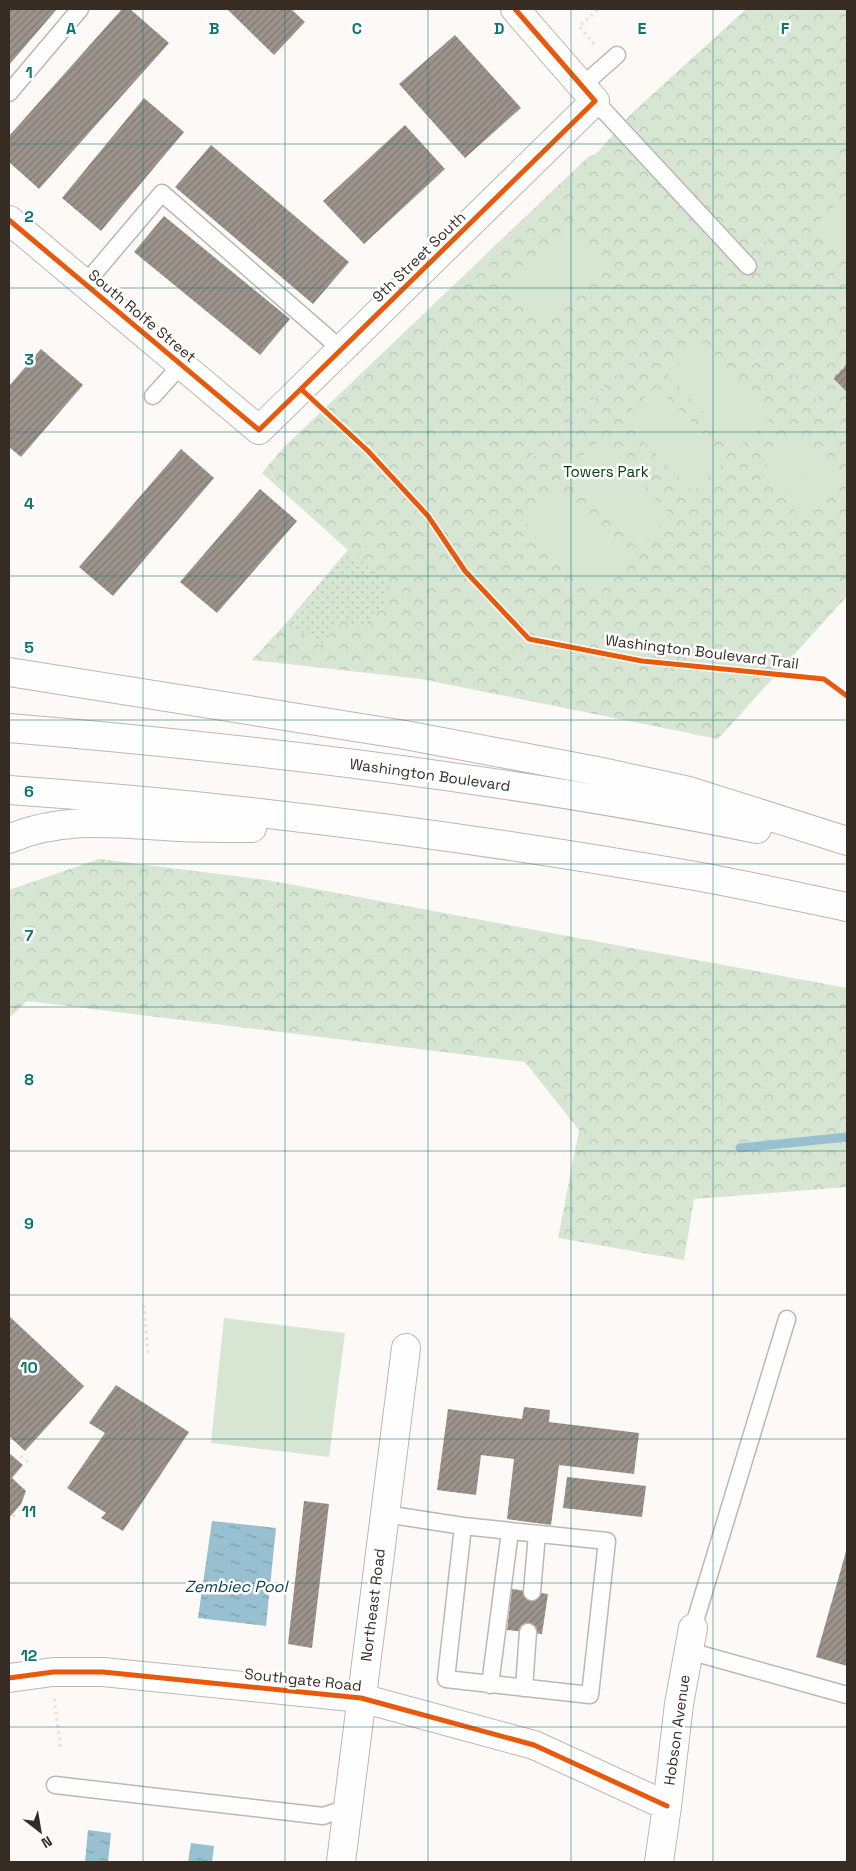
<svg xmlns="http://www.w3.org/2000/svg" width="856" height="1871" font-family="'Space Grotesk',sans-serif">
	<style>
		.forest { fill: url(#forest-crowns) }
		.garden { fill: url(#garden-dots) }
		.pitch { fill: #d6e6d3 }
		.water { fill: url(#water-ripples) }
		.lines { fill: none; stroke-linecap: round; stroke-linejoin: round }
		.stream { stroke: #98c0d0; stroke-width: 9 }
		.building { fill: url(#building-hatch) }
		.service-casing { stroke: #bdb7b2; stroke-width: 19 }
		.minor-casing { stroke: #bdb7b2; stroke-width: 30 }
		.tertiary-casing { stroke: #bdb7b2; stroke-width: 30 }
		.motorway-casing { stroke: #bdb7b2; stroke-width: 30 }
		.path { stroke: #e3e2e1; stroke-width: 3; stroke-dasharray: 2.5 4; stroke-linecap: butt }
		.service { stroke: #fffefe; stroke-width: 16 }
		.minor { stroke: #fffefe; stroke-width: 28 }
		.tertiary { stroke: #fffefe; stroke-width: 28 }
		.motorway { stroke: #fffefe; stroke-width: 28 }
		.cycleway-casing { stroke: #fff; stroke-width: 8 }
		.cycleway { stroke: #e8590c; stroke-width: 5 }
		.grid { fill: none; stroke: #0f766e; stroke-width: 1; stroke-opacity: 0.55 }
		.labels { text-anchor: middle; stroke-width: 5; stroke-linejoin: round; paint-order: stroke }
		.street-label { font-size: 15px; fill: #372c24; stroke: #fff }
		.park-label { font-size: 15px; fill: #02400d; stroke: #fff }
		.water-label { font-size: 16px; font-style: italic; fill: #063d4d; stroke: #fff }
		.grid-label { font-size: 16px; text-anchor: middle; font-weight: bold; fill: #0f766e; stroke: #fff; stroke-width: 5; stroke-linejoin: round; paint-order: stroke }
	</style>
	<defs>
		<pattern id="forest-crowns" width="20" height="18" patternUnits="userSpaceOnUse" patternTransform="scale(1.25)"><rect width="20" height="18" fill="#d6e6d3"/><path d="M2 6a3 3 0 1 1 6 0M12 15a3 3 0 1 1 6 0" fill="none" stroke="#b8c5b5"/></pattern>
		<pattern id="garden-dots" width="8" height="8" patternUnits="userSpaceOnUse" patternTransform="scale(1.25)"><rect width="8" height="8" fill="#d6e6d3"/><path d="M2 2h.1M6 6h.1" fill="none" stroke="#b8c5b5" stroke-width="1.8" stroke-linecap="round"/></pattern>
		<pattern id="water-ripples" width="26" height="14" patternUnits="userSpaceOnUse" patternTransform="scale(1.25)"><rect width="26" height="14" fill="#98c0d0"/><path d="M2 4q2-2 4 0t4 0M15 11q2-2 4 0t4 0" fill="none" stroke="#7d9ca9"/></pattern>
		<pattern id="building-hatch" width="6" height="6" patternUnits="userSpaceOnUse" patternTransform="scale(1.25)"><rect width="6" height="6" fill="#9c948c"/><path d="M-1 1l2-2M0 6l6-6M5 7l2-2" fill="none" stroke="#807972"/></pattern>
	</defs>
	<rect width="100%" height="100%" fill="#fcf9f6"/>
	<path class="forest" d="M746,9H847V596L718,739L421,679L252,660L288,621L348,550L262,473L284,447L589,156L596,154L632,113Z
		M99,859L267,880L847,988V1187L694,1199L684,1260L558,1238L579,1130L525,1062L27,1001L9,1018V890Z"/>
	<path class="garden" d="M348,550L394,589L362,630L343,617L320,646L288,621Z"/>
	<path class="pitch" d="M847,194V262L813,227Z
		M572,227L610,267L543,329L506,289Z
		M702,342L773,416L738,448L668,375Z
		M657,386L727,459L693,492L622,419Z
		M795,437L815,456L777,493L758,474Z
		M599,440L670,514L636,547L565,473Z
		M820,461L839,480L801,517L782,497Z
		M555,484L626,557L591,590L521,517Z
		M224,1318L345,1333L329,1457L211,1443Z"/>
	<path class="water" d="M212,1521L276,1528L266,1626L198,1618Z
		M88,1830L111,1833L108,1862H85Z
		M191,1843L214,1846L212,1862H188Z"/>
	<g class="lines">
		<path class="stream" d="M740,1148L847,1137"/>
	</g>
	<path class="building" d="M9,9H57L9,65Z
		M122,9H130L169,43L39,189L9,162V136Z
		M227,9H291L305,22L274,55Z
		M455,35L521,108L465,158L399,84Z
		M144,98L184,132L101,231L62,198Z
		M405,125L445,169L364,244L323,201Z
		M211,145L349,262L313,304L175,187Z
		M164,216L290,319L260,355L134,252Z
		M41,349L83,385L21,457L9,447V386Z
		M847,364V392L833,378Z
		M181,449L214,478L113,596L79,567Z
		M260,489L297,521L217,613L180,582Z
		M9,1316L84,1386L25,1451L9,1436Z
		M116,1385L189,1432L123,1531L101,1518L106,1513L67,1488L105,1433L89,1423Z
		M524,1407L550,1410L549,1422L639,1433L634,1474L559,1465L551,1525L507,1519L514,1459L481,1455L476,1495L437,1490L448,1409L522,1419Z
		M9,1453L23,1465L12,1478L26,1491L21,1504L9,1518Z
		M567,1477L646,1486L642,1517L563,1508Z
		M304,1501L329,1504L312,1648L288,1644Z
		M847,1548V1666L816,1657Z
		M512,1589L548,1594L542,1634L507,1630Z"/>
	<g class="lines">
		<defs>
			<path id="service" d="M582,86L617,55
				M9,93L80,9
				M595,101L748,266
				M85,284L162,193L342,350
				M153,396L181,365
				M385,1514L463,1526L446,1679L590,1695L607,1541L463,1526
				M532,1592L537,1534
				M693,1628L787,1319
				M689,1651L847,1695
				M490,1685L510,1531
				M524,1688L528,1632
				M55,1785L323,1816L347,1808"/>
			<path id="minor" d="M9,220L259,430L595,101L515,9
				M667,1806L679,1704L693,1628
				M341,1862L406,1348"/>
			<path id="tertiary" d="M9,1678L53,1672H103L361,1698L534,1745L667,1806L659,1862"/>
			<path id="motorway" d="M9,672L405,735L597,771L689,791L847,841
				M9,728C260,749 511,779 757,829
				M9,790C241,806 472,837 701,877C750,886 799,897 847,907
				M9,839C64,815 121,824 179,827C203,828 228,828 252,828"/>
		</defs>
		<use href="#service" class="service-casing"/>
		<use href="#minor" class="minor-casing"/>
		<use href="#tertiary" class="tertiary-casing"/>
		<use href="#motorway" class="motorway-casing"/>
		<path class="path" d="M594,44L579,26L599,9
			M761,246L775,232L847,307
			M729,277L713,292L846,427L847,426
			M826,286L843,269
			M752,364L768,348
			M814,396L847,363
			M828,445L846,427
			M523,465L681,314L691,294L703,283L713,292
			M601,653L603,639
			M144,1305L148,1355
			M21,1456L29,1463
			M13,1515L18,1519
			M54,1699L61,1750"/>
		<use href="#service" class="service"/>
		<use href="#minor" class="minor"/>
		<use href="#tertiary" class="tertiary"/>
		<use href="#motorway" class="motorway"/>
		<defs>
			<path id="cycleway" d="M9,220L259,430L595,101L515,9
				M301,389L368,451L428,516L465,571L529,639L642,661L824,679L847,696
				M9,1678L53,1672H103L361,1698L534,1745L667,1806"/>
		</defs>
		<use href="#cycleway" class="cycleway-casing"/>
		<use href="#cycleway" class="cycleway"/>
	</g>
	<path class="grid" d="M143,9V1862M285,9V1862M428,9V1862M571,9V1862M713,9V1862M9,144H847M9,288H847M9,432H847M9,576H847M9,720H847M9,864H847M9,1007H847M9,1151H847M9,1295H847M9,1439H847M9,1583H847M9,1727H847"/>
	<g class="labels">
		<g class="street-label">
			<text transform="translate(419 257) rotate(-44)" y="5">9th Street South</text>
			<text transform="translate(142 316) rotate(40)" y="5">South Rolfe Street</text>
			<text transform="translate(702 652) rotate(7)" y="5">Washington Boulevard Trail</text>
			<text transform="translate(430 775) rotate(8)" y="5">Washington Boulevard</text>
			<text transform="translate(373 1605) rotate(-83)" y="5">Northeast Road</text>
			<text transform="translate(303 1680) rotate(6)" y="5">Southgate Road</text>
			<text transform="translate(677 1730) rotate(-82)" y="5">Hobson Avenue</text>
		</g>
		<g class="park-label">
			<text x="606" y="477">Towers Park</text>
		</g>
		<g class="water-label">
			<text x="236" y="1592">Zembiec Pool</text>
		</g>
	</g>
	<g class="grid-label">
		<text x="71" y="34">A</text>
		<text x="214" y="34">B</text>
		<text x="357" y="34">C</text>
		<text x="499" y="34">D</text>
		<text x="642" y="34">E</text>
		<text x="785" y="34">F</text>
		<text x="29" y="78">1</text>
		<text x="29" y="222">2</text>
		<text x="29" y="365">3</text>
		<text x="29" y="509">4</text>
		<text x="29" y="653">5</text>
		<text x="29" y="797">6</text>
		<text x="29" y="941">7</text>
		<text x="29" y="1085">8</text>
		<text x="29" y="1229">9</text>
		<text x="29" y="1373">10</text>
		<text x="29" y="1517">11</text>
		<text x="29" y="1661">12</text>
	</g>
	<rect width="856" height="1871" fill="none" stroke="#372c24" stroke-width="20"/>
	<g transform="translate(40 1831) rotate(149)" stroke="#ffffff" stroke-width="4" paint-order="stroke">
	<path d="M0-4L9 19L0 12L-9 19Z" fill="#372c24"/>
	<text y="-8" font-size="14" font-weight="bold" text-anchor="middle" fill="#372c24">N</text>
	</g>
</svg>
